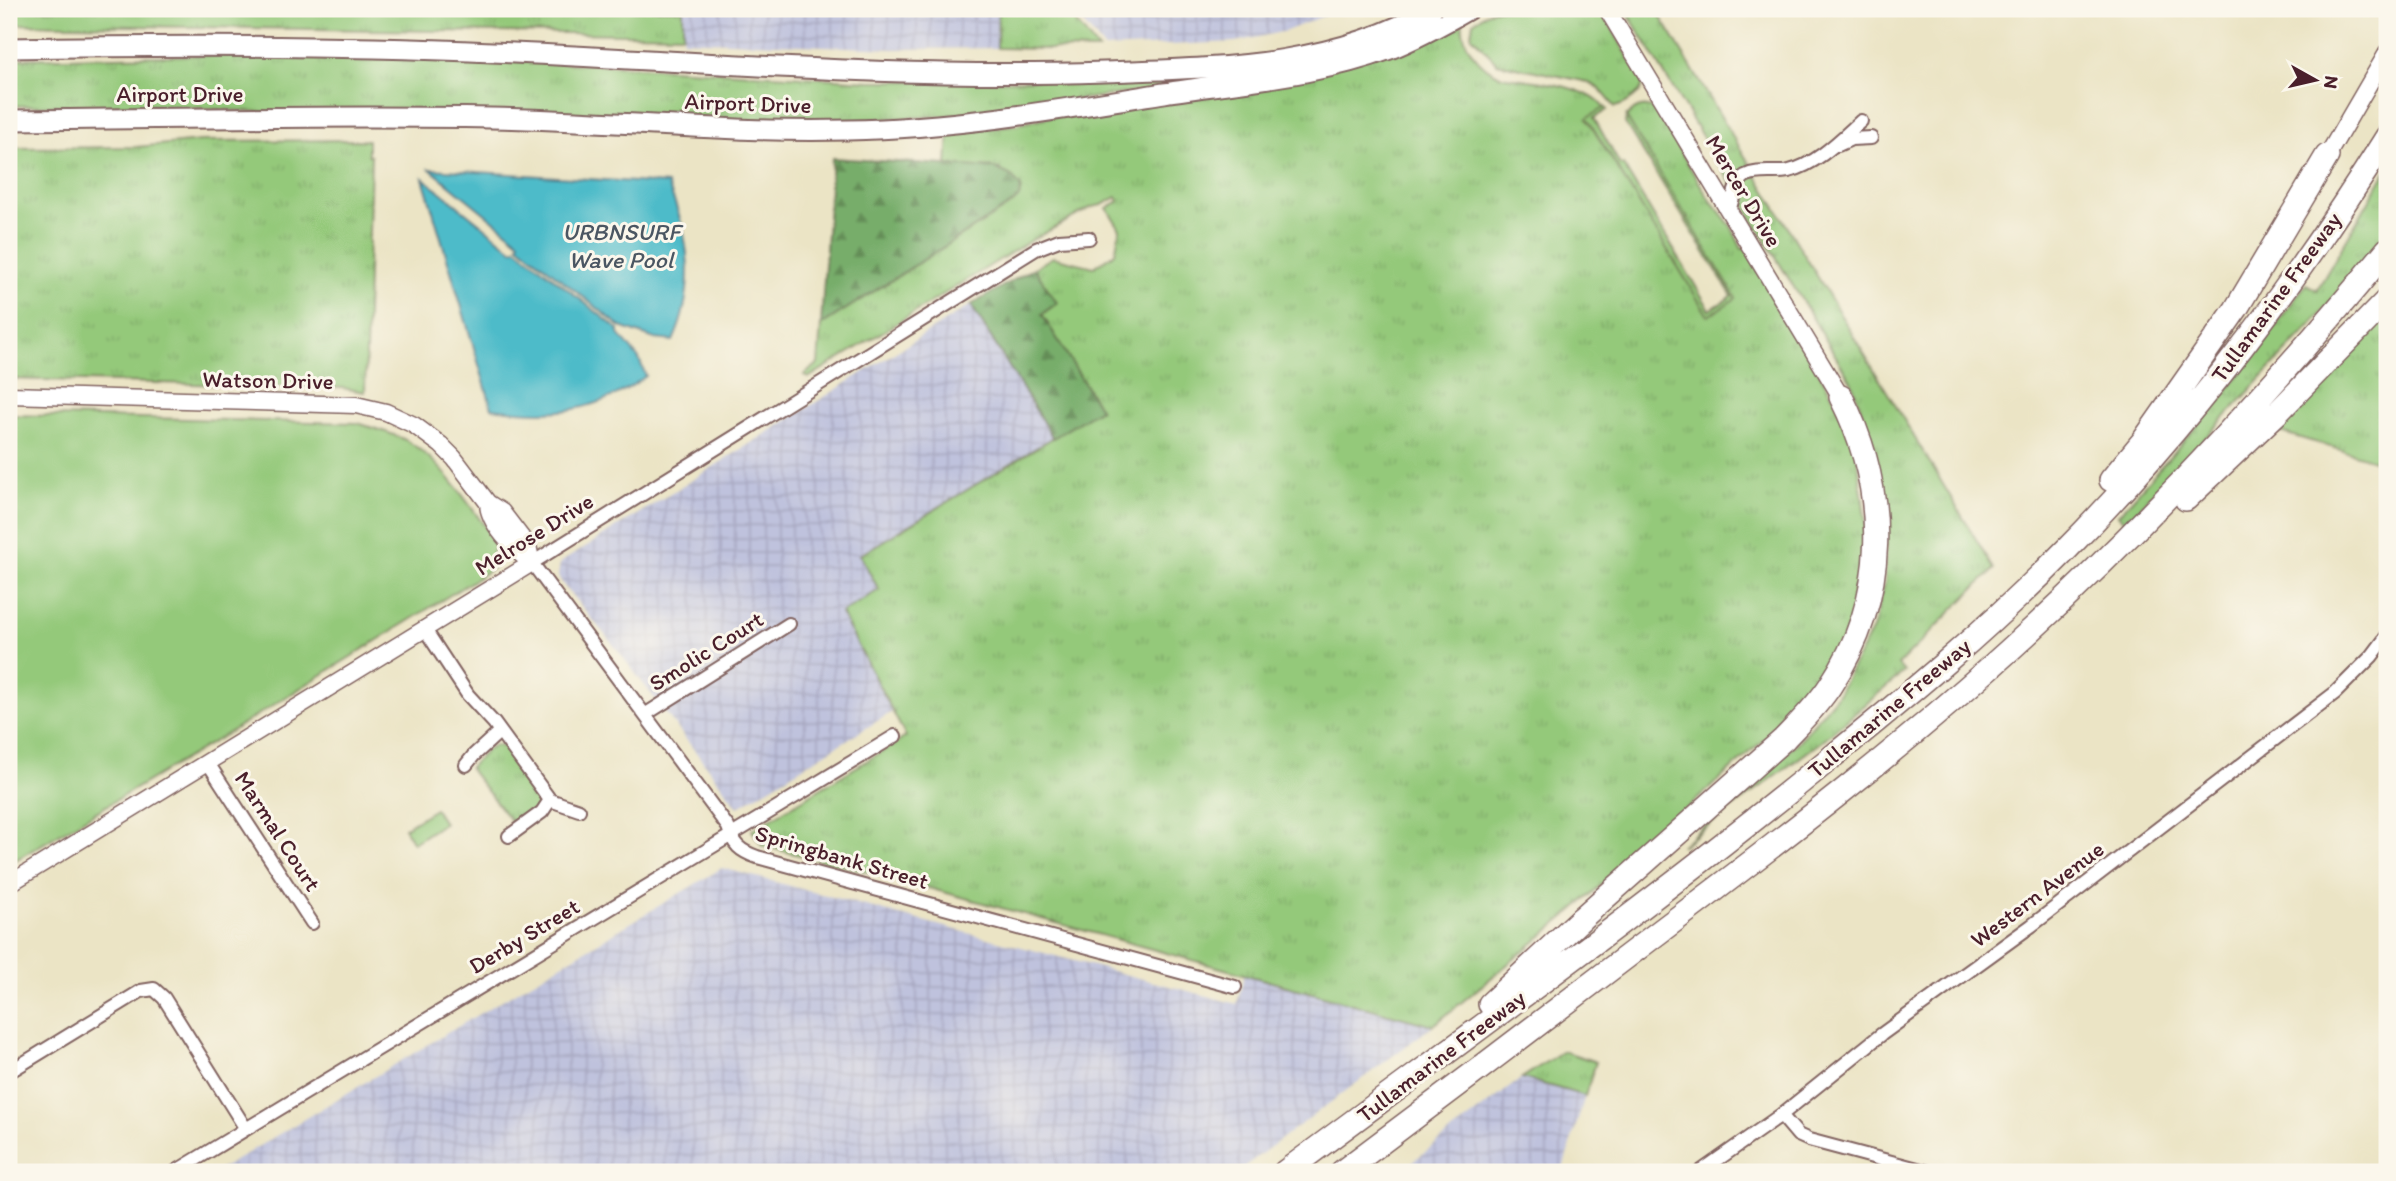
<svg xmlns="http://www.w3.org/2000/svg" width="2396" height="1181" font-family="Itim,sans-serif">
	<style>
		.industrial { fill: url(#industrial-grid) }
		.grass { fill: url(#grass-tufts); stroke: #6f7452; stroke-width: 2 }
		.forest { fill: url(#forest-firs); stroke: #60664a; stroke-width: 2 }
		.garden { fill: #94c97a; stroke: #6f7452; stroke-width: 2 }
		.water { fill: #4ebbc9; stroke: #4c6d7a; stroke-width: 2 }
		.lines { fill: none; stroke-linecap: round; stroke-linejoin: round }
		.minor-casing { stroke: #826461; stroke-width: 16 }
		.tertiary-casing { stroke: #826461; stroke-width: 19 }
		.primary-casing { stroke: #826461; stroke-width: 23 }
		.motorway-casing { stroke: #826461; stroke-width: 26 }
		.minor { stroke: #fff; stroke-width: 12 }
		.tertiary { stroke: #fff; stroke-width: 16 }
		.primary { stroke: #fff; stroke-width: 19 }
		.motorway { stroke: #fff; stroke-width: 23 }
		.labels { text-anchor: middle; stroke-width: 6; stroke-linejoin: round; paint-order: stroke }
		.street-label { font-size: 23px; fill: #4a1f2b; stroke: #fbf7ec }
		.water-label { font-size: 24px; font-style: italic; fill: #4b5662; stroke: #fbf7ec }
	</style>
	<defs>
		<pattern id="industrial-grid" width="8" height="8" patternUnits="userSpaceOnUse" patternTransform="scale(1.75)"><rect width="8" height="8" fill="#bfc2dd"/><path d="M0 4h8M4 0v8" fill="none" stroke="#a6a6be"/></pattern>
		<pattern id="grass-tufts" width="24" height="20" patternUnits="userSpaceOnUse" patternTransform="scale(1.75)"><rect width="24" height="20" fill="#94c97a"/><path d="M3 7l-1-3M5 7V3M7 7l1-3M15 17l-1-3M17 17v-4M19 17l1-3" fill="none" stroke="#81ac6a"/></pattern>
		<pattern id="forest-firs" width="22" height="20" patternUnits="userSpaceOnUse" patternTransform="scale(1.75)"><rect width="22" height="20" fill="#77ad6a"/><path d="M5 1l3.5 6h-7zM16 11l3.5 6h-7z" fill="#648c57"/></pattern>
	</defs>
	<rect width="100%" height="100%" fill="#fbf7ec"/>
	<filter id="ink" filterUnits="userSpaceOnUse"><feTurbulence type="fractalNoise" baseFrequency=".0143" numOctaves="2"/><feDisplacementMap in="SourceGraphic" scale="14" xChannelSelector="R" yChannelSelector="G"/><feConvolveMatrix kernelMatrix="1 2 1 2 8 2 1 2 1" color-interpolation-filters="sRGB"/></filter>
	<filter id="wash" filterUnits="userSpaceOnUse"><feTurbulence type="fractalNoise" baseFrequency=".00686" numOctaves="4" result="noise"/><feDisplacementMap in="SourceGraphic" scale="28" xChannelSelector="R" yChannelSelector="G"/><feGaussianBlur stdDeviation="1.57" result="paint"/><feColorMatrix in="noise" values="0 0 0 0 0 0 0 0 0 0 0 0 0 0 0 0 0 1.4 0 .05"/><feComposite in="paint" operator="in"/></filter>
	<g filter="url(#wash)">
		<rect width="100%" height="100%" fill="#ebe4c5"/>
		<path class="industrial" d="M683,9H997V48L893,49L683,40Z
			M1079,9H1341L1286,31L1235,42L1104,48L1079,18Z
			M971,305L1053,438L860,554L880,590L841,613L892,712L738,807L612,643L564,586L558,576L560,563Z
			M722,868L1237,1004L1244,975L1433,1026L1237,1172H216Z
			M1522,1078L1585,1096L1562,1172H1399Z"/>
		<path class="grass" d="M9,9H683V35L9,24Z
			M998,9H1073V18L1098,50L997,48Z
			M1493,9H1601L1643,83C1641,95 1627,104 1615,107L1600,89L1588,82L1497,63L1471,35L1473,22Z
			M1625,9H1656L1994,569L1898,665L1904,672L1822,741L1681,846L1800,740L1836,697L1873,629L1885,582L1887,513L1875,448L1852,383Z
			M1463,21C1460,44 1480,68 1501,76C1528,81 1588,84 1604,108L1587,119L1708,315L1735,298L1626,117C1634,108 1644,103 1655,110L1708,197L1731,226L1742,249L1746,248L1834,398L1857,454L1866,525L1861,587L1845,635L1822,680L1786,720L1572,911L1433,1026L892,878L762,846L752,830L906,737L841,613L879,590L860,555L1100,409L1042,314L1057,303L1034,268L1053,257L1094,267L1115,253L1120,229L1107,208L1119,201L1117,197L1102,205L1092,207L1030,241L808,378L804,375L818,364L821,325L1013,203L1000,169L947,165L949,132L1014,125Z
			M222,55L393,56L589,64L869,81H998L1233,73L1234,80L944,116L858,120L762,121L639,115L280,113L144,105L9,106V59Z
			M368,140V155H371L365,392L342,388L9,379V148L136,147L201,141Z
			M2387,170V234L2313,323L2126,523L2118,515L2224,395L2306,284L2317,290Z
			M2387,316V464L2277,431Z
			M495,745L505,747L542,797L541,807L514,825L469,768L489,748Z
			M1563,1051L1596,1062L1585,1096L1522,1078Z"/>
		<path class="forest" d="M832,158L995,168L1010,175L1021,187L1019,197L1013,203L821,325Z
			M1034,268L1057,303L1042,314L1100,409L1053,438L971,305Z"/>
		<path class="garden" d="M1605,107L1607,110L1594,118L1620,165H1623L1710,310L1732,296L1625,123L1626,117L1736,298L1708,316L1587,118Z
			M9,415L358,423C375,429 394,433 409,442C446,465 469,506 495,540L491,560L496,562L495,567L235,729L9,864Z
			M435,809L444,823L413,843L404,828Z"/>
		<path class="water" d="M430,169L667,184C690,234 697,289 673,341L655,339L621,327L518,245L520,242Z
			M423,178L513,250L516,248L619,330V334L639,359L646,376C597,413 551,417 492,408Z"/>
	</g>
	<g filter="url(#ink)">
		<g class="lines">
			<defs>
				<path id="minor" d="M1838,145L1851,139L1871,138
					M1729,211C1733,200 1735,182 1745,176C1758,169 1775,174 1789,171C1816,165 1841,139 1861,121
					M1089,238L1059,240L1036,249L532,563L728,827C733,845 740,851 757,857L1235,987
					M424,628L468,695L494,723L550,800L579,810
					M646,714L789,624
					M208,763L312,923
					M466,765L474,755L499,732
					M509,836L542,812L550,800
					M9,1072L141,991L154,989L164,998L246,1129
					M1781,1115L1798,1135L1809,1140L1929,1172
					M175,1172L895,736
					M1700,1172L1781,1115L1882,1034L2031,926L2335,693L2372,656L2387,636"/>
				<path id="tertiary" d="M1607,9L1841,397
					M2327,156L2387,53
					M9,395L356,405L386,412L414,425L441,445L454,458L488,503L502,512L528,546L532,563
					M488,503C488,523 515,551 532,563
					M9,884L532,563"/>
				<path id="primary" d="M9,48C169,45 331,45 492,52C695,61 899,79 1104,72C1216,68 1332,68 1432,9
					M9,120C170,119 331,115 491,118C610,120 729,133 848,130C954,128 1059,110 1164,93C1240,81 1318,76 1390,49C1418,38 1443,24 1469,9"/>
				<path id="motorway" d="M2111,480L2144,440L2236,309L2327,156
					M2186,499L2276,414L2387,300
					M1490,1004L1582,918L1784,739C1800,722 1817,706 1830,686C1889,597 1889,492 1841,397
					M1285,1172C1465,1038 1648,907 1822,765C1905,698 1988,629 2063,553C2187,428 2294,286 2387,137
					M1342,1172C1445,1095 1548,1017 1650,939C1779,842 1908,744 2027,634C2158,514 2274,387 2387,250"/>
			</defs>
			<use href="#minor" class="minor-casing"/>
			<use href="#tertiary" class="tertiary-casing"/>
			<use href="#primary" class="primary-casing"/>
			<use href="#motorway" class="motorway-casing"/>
			<use href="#minor" class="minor"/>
			<use href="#tertiary" class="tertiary"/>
			<use href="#primary" class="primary"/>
			<use href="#motorway" class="motorway"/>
		</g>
	</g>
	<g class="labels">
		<g class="street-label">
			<text x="180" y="102">Airport Drive</text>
			<text transform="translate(748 103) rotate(2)" y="8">Airport Drive</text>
			<text transform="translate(1744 191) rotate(59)" y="8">Mercer Drive</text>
			<text transform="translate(2276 297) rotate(-54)" y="8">Tullamarine Freeway</text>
			<text transform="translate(268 380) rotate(1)" y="8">Watson Drive</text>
			<text transform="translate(534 534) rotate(-32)" y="8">Melrose Drive</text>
			<text transform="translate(706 651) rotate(-32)" y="8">Smolic Court</text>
			<text transform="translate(1889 708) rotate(-40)" y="8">Tullamarine Freeway</text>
			<text transform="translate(278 831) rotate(57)" y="8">Marmal Court</text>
			<text transform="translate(842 857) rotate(16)" y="8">Springbank Street</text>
			<text transform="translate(2037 894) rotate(-37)" y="8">Western Avenue</text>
			<text transform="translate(524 936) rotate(-31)" y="8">Derby Street</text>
			<text transform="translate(1441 1056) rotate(-37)" y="8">Tullamarine Freeway</text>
		</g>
		<g class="water-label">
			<text x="621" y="240">URBNSURF<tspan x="621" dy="28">Wave Pool</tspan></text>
		</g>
	</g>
	<rect width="2396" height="1181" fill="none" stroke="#fbf7ec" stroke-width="35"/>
	<g transform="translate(2315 80) rotate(98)" stroke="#fbf7ec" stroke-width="5" paint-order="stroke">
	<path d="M0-5L12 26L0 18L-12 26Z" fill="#4a1f2b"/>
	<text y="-10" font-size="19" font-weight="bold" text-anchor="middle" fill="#4a1f2b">N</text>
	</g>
</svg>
